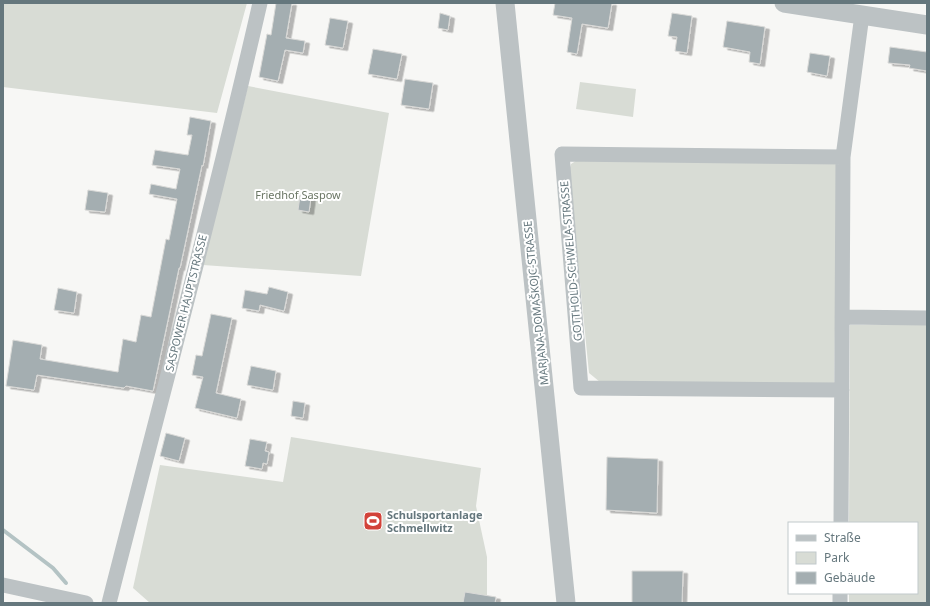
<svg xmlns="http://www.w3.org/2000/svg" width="930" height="606" font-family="'Noto Sans',sans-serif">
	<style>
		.green { fill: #d8dcd5 }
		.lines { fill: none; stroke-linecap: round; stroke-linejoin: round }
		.stream { stroke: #b4c3c4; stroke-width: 4 }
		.building { fill: #a4aeb1; stroke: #d9d9d7; filter: url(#shadow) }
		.minor { stroke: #bcc2c4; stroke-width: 15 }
		.tertiary { stroke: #bcc2c4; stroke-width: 19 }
		.labels { text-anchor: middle; stroke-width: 4; stroke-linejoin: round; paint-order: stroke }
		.park-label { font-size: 11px; fill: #6a7664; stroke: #fff }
		.street-label { font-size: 11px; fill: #65777d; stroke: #fff }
		.poi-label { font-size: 11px; font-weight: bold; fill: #65777d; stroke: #fff; text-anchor: start }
	</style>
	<defs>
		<filter id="shadow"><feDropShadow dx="4.5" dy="2.5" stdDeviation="0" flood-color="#0004"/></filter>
	</defs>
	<rect width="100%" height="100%" fill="#f7f7f5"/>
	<path class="green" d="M3,3H247L217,113L3,87Z
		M580,82L636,89L633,117L576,109Z
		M248,86L389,113L361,276L203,265Z
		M579,159L838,161L834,384L600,382L589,373L569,171L571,164Z
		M850,325H927V603H849V593H917V523H849Z
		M291,437L481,468L476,506L487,557V603H150L133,588L160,465L283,482Z"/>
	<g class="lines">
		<path class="stream" d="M3,530L53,568L66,583"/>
	</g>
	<path class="building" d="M276,3H292L286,38L305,41L303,53L285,50L278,81L259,77L267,34L271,35Z
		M555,3H612L608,28L582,24L577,54L567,52L572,18L553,15Z
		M440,13L450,16L448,30L438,28Z
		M672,13L692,16L687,53L675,51L677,37L668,36Z
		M330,18L348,21L343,48L325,45Z
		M727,21L765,27L760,64L749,62L750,52L723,47Z
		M890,47L927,52V71L909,68L910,65L888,63Z
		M373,49L402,54L397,79L368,74Z
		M810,53L830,56L827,76L807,72Z
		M405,79L433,83L429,109L401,105Z
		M190,117L211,121L203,166L202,165L180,268H179L153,391L126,386L124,388L37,375L34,390L6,386L13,340L42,345L40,359L118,372L123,339L136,342L141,315L151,317L166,239L169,240L177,199L149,194L151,184L176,189L180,169L152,165L155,150L188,155L192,135H187Z
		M88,190L108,193L105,212L85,210Z
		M300,196L311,198L309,212L298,210Z
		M269,287L288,292L284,311L260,305L259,311L242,308L245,290L267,294Z
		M58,288L77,292L74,313L54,310Z
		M211,314L232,318L216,393L241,399L237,418L195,408L203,377L192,375L196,355L202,356Z
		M251,366L276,371L273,390L247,385Z
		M293,401L305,403L303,418L291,416Z
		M166,433L185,438L179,461L160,456Z
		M250,439L267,442L265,451L269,452L267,464L263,463L262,469L245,466Z
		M607,457L658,459L657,513L606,510Z
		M632,571H683L682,603H632Z
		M465,592L496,597L495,603H463Z"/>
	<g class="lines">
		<path class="minor" d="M842,317L927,318
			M842,390L581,388L562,154L843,157
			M841,523L843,157L862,15
			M3,585L86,603
			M109,603C160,403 214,204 260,3
			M840,603V593"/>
		<path class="tertiary" d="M505,3L566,603
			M784,3L927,25"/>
	</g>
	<defs>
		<symbol id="stadium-square" viewBox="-11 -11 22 22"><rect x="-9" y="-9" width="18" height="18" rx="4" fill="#d2433a" stroke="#fff"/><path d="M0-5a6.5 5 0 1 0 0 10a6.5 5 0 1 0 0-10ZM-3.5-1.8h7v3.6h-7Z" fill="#fff"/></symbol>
	</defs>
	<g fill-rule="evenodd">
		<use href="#stadium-square" x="362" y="510" width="22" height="22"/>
	</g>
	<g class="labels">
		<g class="park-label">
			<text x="298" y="199">Friedhof Saspow</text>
		</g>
		<g class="street-label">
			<text transform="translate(571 261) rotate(-95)" y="4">GOTTHOLD-SCHWELA-STRASSE</text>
			<text transform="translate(186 303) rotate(-76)" y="4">SASPOWER HAUPTSTRASSE</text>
			<text transform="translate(536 303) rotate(-96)" y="4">MARJANA-DOMAŠKOJC-STRASSE</text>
		</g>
		<g class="poi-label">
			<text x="387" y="519">Schulsportanlage<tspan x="387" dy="13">Schmellwitz</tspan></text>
		</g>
	</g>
	<rect width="930" height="606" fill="none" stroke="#65777d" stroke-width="8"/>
	<rect x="788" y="522" width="130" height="72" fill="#ffffff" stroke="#c1c9cb"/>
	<rect x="796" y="535" width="20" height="6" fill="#bcc2c4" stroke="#c1c9cb"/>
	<text x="824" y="542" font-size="12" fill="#65777d">Straße</text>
	<rect x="796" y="552" width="20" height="12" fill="#d8dcd5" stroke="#c1c9cb"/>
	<text x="824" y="562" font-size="12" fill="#65777d">Park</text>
	<rect x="796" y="572" width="20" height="12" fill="#a4aeb1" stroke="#c1c9cb"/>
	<text x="824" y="582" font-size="12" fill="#65777d">Gebäude</text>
</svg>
